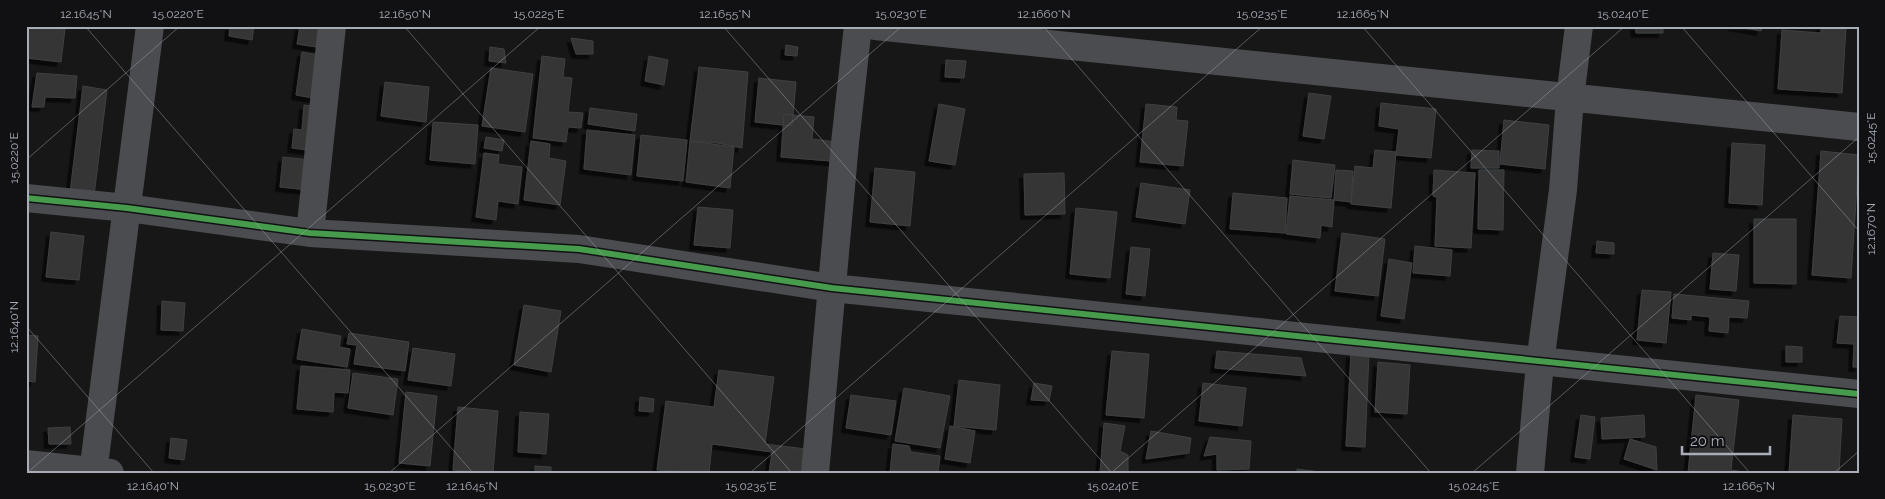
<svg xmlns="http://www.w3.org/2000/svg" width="1885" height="499" font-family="Raleway,sans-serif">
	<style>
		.building { fill: #353536; stroke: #3f4043; filter: url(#shadow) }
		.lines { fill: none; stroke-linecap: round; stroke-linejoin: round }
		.minor { stroke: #4b4c50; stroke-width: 28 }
		.cycleway-casing { stroke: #111113; stroke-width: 9 }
		.cycleway { stroke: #469c4c; stroke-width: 6 }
		.ticks { fill: none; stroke: #a8adb8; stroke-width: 1; stroke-opacity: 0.45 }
		.neatline { fill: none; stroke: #a8adb8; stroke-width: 2 }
		.ticks-label { font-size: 12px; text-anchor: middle; fill: #a8adb8 }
	</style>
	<defs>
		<filter id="shadow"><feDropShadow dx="-4.5" dy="4.5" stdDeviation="0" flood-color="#0009"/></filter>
	</defs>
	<rect width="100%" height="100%" fill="#171717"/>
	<path class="building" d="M26,26L65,29L61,62L26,58Z
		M230,26H254L252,40L229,36Z
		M300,26H326L323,48L297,44Z
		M1635,26H1663V33H1636Z
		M1732,26H1762L1761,31Z
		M1821,26L1846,28L1842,93L1778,89L1782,30L1821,33Z
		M571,38L593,41V54H576Z
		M786,45L798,47L797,56L785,55Z
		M490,47L504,49L506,63L489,61Z
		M302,52L325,56L319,99L296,95Z
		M542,56L565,59L563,77L572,78L568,112L583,113L581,128L568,127L566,142L533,138Z
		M649,56L668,60L664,85L645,81Z
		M946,60L966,61L964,78L945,77Z
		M699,67L748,72L742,148L718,143L690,141Z
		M491,68L533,74L525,132L482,126Z
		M37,73L77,76L75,98L45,97L44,107H32Z
		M759,78L796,82L792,126L755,122Z
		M385,82L429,87L426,122L381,116Z
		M83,86L107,90L94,196L70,193Z
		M1309,93L1331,96L1324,139L1303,136Z
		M1381,103L1436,109L1431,158L1396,155L1399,129L1379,126Z
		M939,104L965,109L955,165L929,161Z
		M1146,104L1177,107L1176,120L1188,121L1183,166L1140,162Z
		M304,105L320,107L315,151L292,148L294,129L302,130Z
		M590,108L637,114L635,131L588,124Z
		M784,114L814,117L812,139L845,143L843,162L781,157Z
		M1504,120L1549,125L1545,169L1500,164Z
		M433,122L478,125L475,164L430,160Z
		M587,130L635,135L631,175L584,169Z
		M641,135L687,140L683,181L637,176Z
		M486,137L504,140L502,151L484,148Z
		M531,141L550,144L549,158L566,161L560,205L524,200Z
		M690,141L734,147L730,188L686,182Z
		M1732,143L1765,145L1762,205L1729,203Z
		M1375,150L1396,152L1391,208L1351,204L1355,166L1373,168Z
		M1472,150L1499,151V168H1471Z
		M1821,151L1859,155L1851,278L1812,275Z
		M484,153L499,155L498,164L522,167L518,204L498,201L496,220L476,217Z
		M283,157L311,160L309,190L280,187Z
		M1293,160L1335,165L1331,198L1290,194Z
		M875,168L915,172L910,226L870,222Z
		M1336,170L1353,171L1351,202L1334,200Z
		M1434,170L1475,173L1471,248L1435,246L1437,197L1433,196Z
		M1479,170H1504L1503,230L1478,229Z
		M1064,173L1065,214L1025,215L1024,174Z
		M1141,183L1190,190L1185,224L1136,217Z
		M1233,193L1287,198L1285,233L1230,229Z
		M1290,196L1334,200L1332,227L1321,225L1320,238L1286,234Z
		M698,207L733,210L730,248L694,245Z
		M1076,208L1117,212L1110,278L1070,274Z
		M1754,219H1796V284L1754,283Z
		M51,232L84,236L79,280L46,277Z
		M1342,233L1385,239L1378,296L1335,291Z
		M1597,241L1614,243V254L1596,253Z
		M1415,246L1452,250L1450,276L1413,273Z
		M1131,247L1150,249L1145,296L1126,294Z
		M1713,253L1739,255L1736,291L1710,289Z
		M1389,259L1412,263L1404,319L1381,316Z
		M1642,290L1671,292L1666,343L1637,340Z
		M1674,294L1749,301L1747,318L1729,317L1728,333L1709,331L1710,317L1691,315V320L1672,318Z
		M162,301L185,303L183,331L161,330Z
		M524,305L561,311L551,372L514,365Z
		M1840,316L1859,317V367H1853L1854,344L1837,343Z
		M302,329L341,336L339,347L350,349L347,367L297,359Z
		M349,333L409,342L405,371L354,364L357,345L347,344Z
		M26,335L38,336L35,382L26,381Z
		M1786,346L1802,347V362H1786Z
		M413,348L455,354L451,386L408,380Z
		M1112,351L1149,354L1144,418L1106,415Z
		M1217,351L1301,358L1306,376L1215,368Z
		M1351,353L1369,354L1365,447L1346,446Z
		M1378,362L1410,365L1407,414L1375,412Z
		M301,366L350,370L348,393L334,392L333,412L297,409Z
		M719,370L774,377L765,444L814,450L811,473H769L772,452L712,444L709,473L657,470L666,401L714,407Z
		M353,373L398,379L393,415L348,408Z
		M959,380L1000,385L996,430L954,426Z
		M1034,383L1052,386L1049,401L1031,400Z
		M1203,383L1246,388L1242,426L1199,421Z
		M904,388L950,396L940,448L895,441Z
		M406,392L437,396L430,466L399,463Z
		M851,395L896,401L891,435L846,428Z
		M1696,395L1739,400L1731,470L1750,473H1688Z
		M640,397L654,399L653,412L639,411Z
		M458,407L498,411L493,473L453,470Z
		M520,412L549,414L546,454L518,452Z
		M1581,415L1595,417L1590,459L1575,457Z
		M1644,415L1645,437L1602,439L1601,418Z
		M1793,415L1842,419L1839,473H1789Z
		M1104,423L1125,426L1120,451L1128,455V473H1100Z
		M950,426L975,431L970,463L945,459Z
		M70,427L71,444H49L48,428Z
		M1151,431L1191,438L1189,453L1146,459Z
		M1210,437L1251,441L1249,469L1217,470V454L1204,456Z
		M171,438L187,440L184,460L169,458Z
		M1630,439L1656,447L1657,470L1624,459Z
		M893,444L909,446L911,452L940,456L938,473H890Z
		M535,466L551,467V473H535Z
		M1297,469L1328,473H1297Z"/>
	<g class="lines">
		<path class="minor" d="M875,26L1859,127
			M26,198L127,208L310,233L579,249L832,288L1859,394
			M310,233L332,26
			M26,464L110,473
			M93,473L150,26
			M815,473L845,143L858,26
			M1530,473L1540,363L1563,190L1570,98L1579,26"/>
		<defs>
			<path id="cycleway" d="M26,198L127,208L310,233L579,249L832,288L1859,394"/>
		</defs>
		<use href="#cycleway" class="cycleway-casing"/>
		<use href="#cycleway" class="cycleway"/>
	</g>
	<path class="ticks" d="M85,26L473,473M404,26L792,473M723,26L1112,473M1043,26L1431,473M1362,26L1750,473M1681,26L1859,231M26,160L180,26M26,326L154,473M27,473L541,26M389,473L902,26M750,473L1263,26M1111,473L1625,26M1472,473L1859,137M1834,473L1859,451"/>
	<rect width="1885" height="499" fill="none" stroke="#111113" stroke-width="55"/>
	<path d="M1682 446v8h88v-8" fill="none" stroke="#a8adb8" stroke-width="2.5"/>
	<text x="1690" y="446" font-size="15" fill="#a8adb8" stroke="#111113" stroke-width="4" paint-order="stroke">20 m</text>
	<rect x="28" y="28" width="1830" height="444" class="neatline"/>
	<g class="ticks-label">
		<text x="86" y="18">12.1645°N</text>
		<text x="178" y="18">15.0220°E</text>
		<text x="405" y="18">12.1650°N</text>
		<text x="539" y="18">15.0225°E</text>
		<text x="725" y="18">12.1655°N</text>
		<text x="901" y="18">15.0230°E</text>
		<text x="1044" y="18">12.1660°N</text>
		<text x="1262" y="18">15.0235°E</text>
		<text x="1363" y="18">12.1665°N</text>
		<text x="1623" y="18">15.0240°E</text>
		<text transform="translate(1871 138) rotate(-90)" y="4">15.0245°E</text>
		<text transform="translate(14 158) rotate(-90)" y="4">15.0220°E</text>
		<text transform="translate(1871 229) rotate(-90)" y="4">12.1670°N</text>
		<text transform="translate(14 327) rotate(-90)" y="4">12.1640°N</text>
		<text x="153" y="490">12.1640°N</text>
		<text x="390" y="490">15.0230°E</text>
		<text x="472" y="490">12.1645°N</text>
		<text x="751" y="490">15.0235°E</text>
		<text x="1113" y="490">15.0240°E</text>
		<text x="1474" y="490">15.0245°E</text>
		<text x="1749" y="490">12.1665°N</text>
	</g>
</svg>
